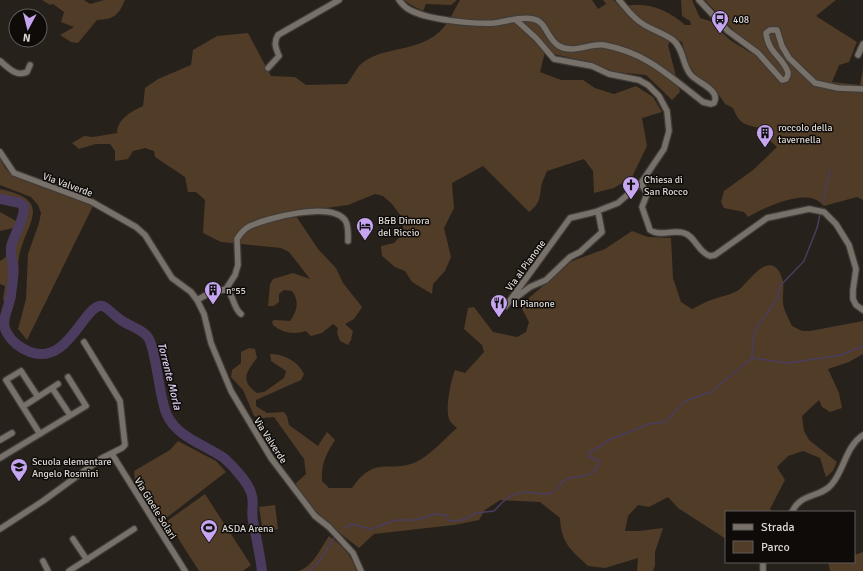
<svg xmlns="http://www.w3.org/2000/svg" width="863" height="571" font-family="Signika,sans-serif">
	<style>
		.green { fill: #503c27 }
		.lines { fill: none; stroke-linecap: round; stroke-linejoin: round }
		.stream { stroke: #4b3c5f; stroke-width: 1.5 }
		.river { stroke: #4b3c5f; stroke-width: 10 }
		.minor-casing { stroke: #413c38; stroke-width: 8 }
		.minor { stroke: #77716a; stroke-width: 5.5 }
		.labels { text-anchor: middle; stroke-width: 3; stroke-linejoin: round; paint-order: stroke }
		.poi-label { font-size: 10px; fill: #dbd7d4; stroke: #0e0b09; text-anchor: start }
		.street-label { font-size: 10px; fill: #dbd7d4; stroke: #0e0b09 }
		.water-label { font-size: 11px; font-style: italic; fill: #e0d1f7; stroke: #0e0b09 }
	</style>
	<rect width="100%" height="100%" fill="#27211c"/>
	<path class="green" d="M42,0H84L90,4L104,0H125C118,16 114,19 97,20L78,43L71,42L60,35L74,27L61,22L64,12L53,4L50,5Z
		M404,0H457L451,5L426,4L423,11L411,5Z
		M460,0H592L598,9L606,4L603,0H613L623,7C644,0 669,10 685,25H691L690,21L682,16L681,0H692L700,18L710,21L730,40L751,53L758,49L737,34L705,0H836L816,16L857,42L849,62L839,65L832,82L860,85L863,68V200L857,197L824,206C822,204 818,200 814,199C796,193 764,208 748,217L744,212L724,208L721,202L724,191L753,170L777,147L768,139L761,128C745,125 739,124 733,108L725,104L717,92L696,77L688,63L682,42L672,38L668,45L680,92L672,100L646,75L614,72L593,63L545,52L540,72L561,80H583L595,88L614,94L636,86L653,97L662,112L642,118L647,146L632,177L614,188L594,193L593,171L584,159L547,171C545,176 542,182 541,187C540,198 539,205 529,212L483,166L452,183L454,208L444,228L451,257L445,271L433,284L432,294L412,282L405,271L395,267L382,256L381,246L394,243L404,232L401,216L392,204L383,196L375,194L348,205L319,209L296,216L318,249L336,268L343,283L362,307L354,319L345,324L353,331L351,340L348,345L340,341L337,333L338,328L333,324L322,333L311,336L306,331C294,335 282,333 273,325L272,321L275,320L290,321C297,311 300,302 292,291L284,290L279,294V302L274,306H268L270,284L273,279L293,273L310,279L289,252L281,248L221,242L203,233L205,200L196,192H188L185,177L155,157L154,151L145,148L133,151L128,159L115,161V151L110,144H96L79,149L72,143L84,136L93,137L117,133C117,119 132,111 143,106L145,88L158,79L191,65L193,50L217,36L248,33L271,76L295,77L306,85L347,84C351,79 355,71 359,66C380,44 421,55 444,27C451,19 455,8 460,0Z
		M0,158L5,168L13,176L93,206L27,340L18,329L26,299L28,254L39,223L41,213L38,205L31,197L0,185Z
		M0,189C56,201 25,223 19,257C17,265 21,274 16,281V297L9,320L3,299L5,286L0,284V261L6,257C6,230 24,232 26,207L20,201H0Z
		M0,212L16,221L14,228L0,231Z
		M632,231L648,237L671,238L673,278L681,302L692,309C699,306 706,301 714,299C722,296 730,295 737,291C745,288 767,249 780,273C786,285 782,292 783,303C784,311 789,319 792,326L802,331H810L863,321V354L849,362L828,369L839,393L842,408L830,412L822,407L819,400L802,416L804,431L809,440L837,462L833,471L826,477L820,458L803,451L788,456L777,467L785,480L770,509L773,512H726V539L678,508L668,497L649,507L638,505L628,516L625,531H639L663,528L655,552V566L653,571H637L638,558L605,568L588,566C571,550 561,543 560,518L540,502L500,500L485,510L479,520L454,525L374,534L359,548L318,516L295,484L306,474L304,459L274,417L264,418L254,416L243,390L231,377L232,370L241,363V352L249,348L255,349L257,358C246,372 240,381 257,393L264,392L284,378L286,371L271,361L270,354C284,354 298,361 304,374L301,380L256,400V406L267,413L284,412L287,416L289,425L318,446L327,432L335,440C326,454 321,464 322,481L329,488H352C376,454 388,474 416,462C431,455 444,439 457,428C455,426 452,424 450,421C444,412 451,380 455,370L465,373L484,352L482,345L464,329L468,308L474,307L493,332L517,337L526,332L529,322L522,309L523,303L572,261L605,249Z
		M178,441L216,461L226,472L161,522L135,480L134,471L170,450Z
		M205,494L251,565L243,571H199L167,521Z
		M275,505L278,529L263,532L259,507Z
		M329,536C343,546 351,555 357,571H299C314,565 320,549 329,536Z
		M863,552V571H830L828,562H854V555Z"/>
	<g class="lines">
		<path class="stream" d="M823,202L830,170
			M752,358L788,363L841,355L863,346
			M345,528L352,524L371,529L396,520H416L435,514L446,515L449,521L462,520L476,513L494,511C507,496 516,490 536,493C541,494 547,495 551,493C557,490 560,483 565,480C578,473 593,482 600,461L589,457V453L611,439L649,424L665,422L685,401L711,392L752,358L753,338L757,327L777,299L780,286L804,261L817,228L820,214
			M308,571L318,563L334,538"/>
		<path class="river" d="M0,199L20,203L24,207C24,221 14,234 11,247C10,254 13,262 13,268C14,278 12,289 10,299C8,310 0,322 7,333C12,342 20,348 30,352C71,367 86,296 105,307C112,312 117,318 124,322C132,327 141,329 147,336C156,345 159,399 167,415C178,438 204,444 224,458C233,466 250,484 252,496C254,504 251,513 253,521C256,537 260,554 262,571"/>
		<defs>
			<path id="minor" d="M399,0C402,4 406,8 410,10C428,20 473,24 494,23C506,22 520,16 533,19C546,21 547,39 559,46C573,54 590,43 604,45C647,53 669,76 703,102L711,104L714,103C721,90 698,83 691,75C682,65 684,49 673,40C664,33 652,30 643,24C633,18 626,8 619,0
				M699,0L728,31L758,53L782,80L786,79C788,76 789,73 787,70C781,56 768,52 766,33L770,30H777L782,46L789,58L815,83L838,88L863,89
				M858,55L863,44
				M0,61C9,68 16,77 27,72L30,65
				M268,68L279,56C276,48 273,43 278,35L339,0
				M0,152L14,173L92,202L136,227L145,235L172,278L191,292L197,300L204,314L211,343L231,391L271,458L315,516L329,527L353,553L361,571
				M641,183L647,194L642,207L650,230C660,237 673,229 684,233C695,236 698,252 710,256L715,255L767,218L809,209L824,212L836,224L849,245L856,269L853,290V299L856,305L863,310
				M226,289L235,275L238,265L237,239C240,234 244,229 250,226C268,218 330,201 345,220C349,226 348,235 348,241
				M514,299L530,287L546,280L570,257L580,252L602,232L598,211
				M197,300L208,294L226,289C234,295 233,308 241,314
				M506,306L570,218L595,212L618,203L641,183L664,149L669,131L667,111L659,96L648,85L639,80L609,74L592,66L554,59L536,38L516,20
				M52,388L70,415
				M38,397L21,371L6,380L40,434
				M24,406L58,384
				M0,440L12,433
				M112,454L185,571
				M0,458L86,406L68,377
				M792,512C801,492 821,498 832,484C844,470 846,446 863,435
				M0,529L43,501L102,458L122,448L125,445L120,401L84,342
				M73,539L87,560
				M43,561L48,571
				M763,562V571
				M69,571L134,529"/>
		</defs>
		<use href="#minor" class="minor-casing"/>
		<use href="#minor" class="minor"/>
	</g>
	<defs>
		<symbol id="bus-pin" viewBox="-11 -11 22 30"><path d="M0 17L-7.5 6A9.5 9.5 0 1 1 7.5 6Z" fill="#c6a6f0" stroke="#0e0b09"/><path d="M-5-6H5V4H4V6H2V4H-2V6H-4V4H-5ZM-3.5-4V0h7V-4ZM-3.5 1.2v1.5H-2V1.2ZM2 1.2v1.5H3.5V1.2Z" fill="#111"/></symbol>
		<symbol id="building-pin" viewBox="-11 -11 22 30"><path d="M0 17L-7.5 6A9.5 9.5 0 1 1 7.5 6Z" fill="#c6a6f0" stroke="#0e0b09"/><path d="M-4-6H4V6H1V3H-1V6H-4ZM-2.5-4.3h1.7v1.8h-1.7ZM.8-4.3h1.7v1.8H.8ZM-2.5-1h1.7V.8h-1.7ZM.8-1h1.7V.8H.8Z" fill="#111"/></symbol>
		<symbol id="church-pin" viewBox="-11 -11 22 30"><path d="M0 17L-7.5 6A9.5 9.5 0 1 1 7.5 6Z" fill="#c6a6f0" stroke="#0e0b09"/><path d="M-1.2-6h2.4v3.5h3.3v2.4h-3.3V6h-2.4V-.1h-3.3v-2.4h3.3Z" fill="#111"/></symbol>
		<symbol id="hotel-pin" viewBox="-11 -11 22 30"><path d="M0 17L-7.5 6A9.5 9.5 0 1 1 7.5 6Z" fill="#c6a6f0" stroke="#0e0b09"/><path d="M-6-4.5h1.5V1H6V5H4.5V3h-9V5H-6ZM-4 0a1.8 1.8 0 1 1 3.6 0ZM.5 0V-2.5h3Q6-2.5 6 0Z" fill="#111"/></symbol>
		<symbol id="restaurant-pin" viewBox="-11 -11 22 30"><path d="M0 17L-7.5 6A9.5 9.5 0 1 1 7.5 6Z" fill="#c6a6f0" stroke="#0e0b09"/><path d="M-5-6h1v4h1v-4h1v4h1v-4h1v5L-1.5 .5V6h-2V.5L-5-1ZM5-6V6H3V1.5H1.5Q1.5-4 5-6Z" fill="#111"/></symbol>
		<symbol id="school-pin" viewBox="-11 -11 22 30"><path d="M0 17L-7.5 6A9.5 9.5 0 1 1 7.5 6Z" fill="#c6a6f0" stroke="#0e0b09"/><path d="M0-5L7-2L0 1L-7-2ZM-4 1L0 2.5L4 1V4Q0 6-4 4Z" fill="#111"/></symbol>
		<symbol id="stadium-pin" viewBox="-11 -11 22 30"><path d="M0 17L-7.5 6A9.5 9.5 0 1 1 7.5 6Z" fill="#c6a6f0" stroke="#0e0b09"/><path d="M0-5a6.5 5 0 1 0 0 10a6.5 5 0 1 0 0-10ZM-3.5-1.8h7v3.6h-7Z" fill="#111"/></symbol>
	</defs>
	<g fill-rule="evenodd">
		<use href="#bus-pin" x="710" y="9" width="20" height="27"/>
		<use href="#building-pin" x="755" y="123" width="20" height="27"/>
		<use href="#church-pin" x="621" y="175" width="20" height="27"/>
		<use href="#hotel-pin" x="355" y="216" width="20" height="27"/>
		<use href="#building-pin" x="203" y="280" width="20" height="27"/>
		<use href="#restaurant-pin" x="489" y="293" width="20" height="27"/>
		<use href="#school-pin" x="9" y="457" width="20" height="27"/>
		<use href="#stadium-pin" x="199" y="518" width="20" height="27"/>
	</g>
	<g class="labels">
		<g class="poi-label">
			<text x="733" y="23">408</text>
			<text x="778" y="131">roccolo della<tspan x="778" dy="12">tavernella</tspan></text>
			<text x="644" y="183">Chiesa di<tspan x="644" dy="12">San Rocco</tspan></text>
			<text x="378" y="224">B&amp;B Dimora<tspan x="378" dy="12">del Riccio</tspan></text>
			<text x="226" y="294">n°55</text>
			<text x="512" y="307">Il Pianone</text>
			<text x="32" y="465">Scuola elementare<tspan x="32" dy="12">Angelo Rosmini</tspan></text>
			<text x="222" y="532">ASDA Arena</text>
		</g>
		<g class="street-label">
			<text transform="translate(68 184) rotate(20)" y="4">Via Valverde</text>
			<text transform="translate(525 265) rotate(-54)" y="4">Via al Pianone</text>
			<text transform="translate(271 440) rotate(57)" y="4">Via Valverde</text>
			<text transform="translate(156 508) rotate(58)" y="4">Via Gioele Solari</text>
		</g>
		<g class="water-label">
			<text transform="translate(170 376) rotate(76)" y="4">Torrente Morla</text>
		</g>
	</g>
	<rect x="725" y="511" width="130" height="52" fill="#0e0b09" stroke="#605d5a"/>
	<rect x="733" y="524" width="20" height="6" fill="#77716a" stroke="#605d5a"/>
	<text x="761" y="531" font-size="12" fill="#dbd7d4">Strada</text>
	<rect x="733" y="541" width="20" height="12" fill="#503c27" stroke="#605d5a"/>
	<text x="761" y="551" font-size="12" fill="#dbd7d4">Parco</text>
	<g transform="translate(28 28) rotate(187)"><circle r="19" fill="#0e0b09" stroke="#605d5a"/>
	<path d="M0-3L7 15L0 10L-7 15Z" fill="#c6a6f0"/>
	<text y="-6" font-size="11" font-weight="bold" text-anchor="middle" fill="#dbd7d4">N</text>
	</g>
</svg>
